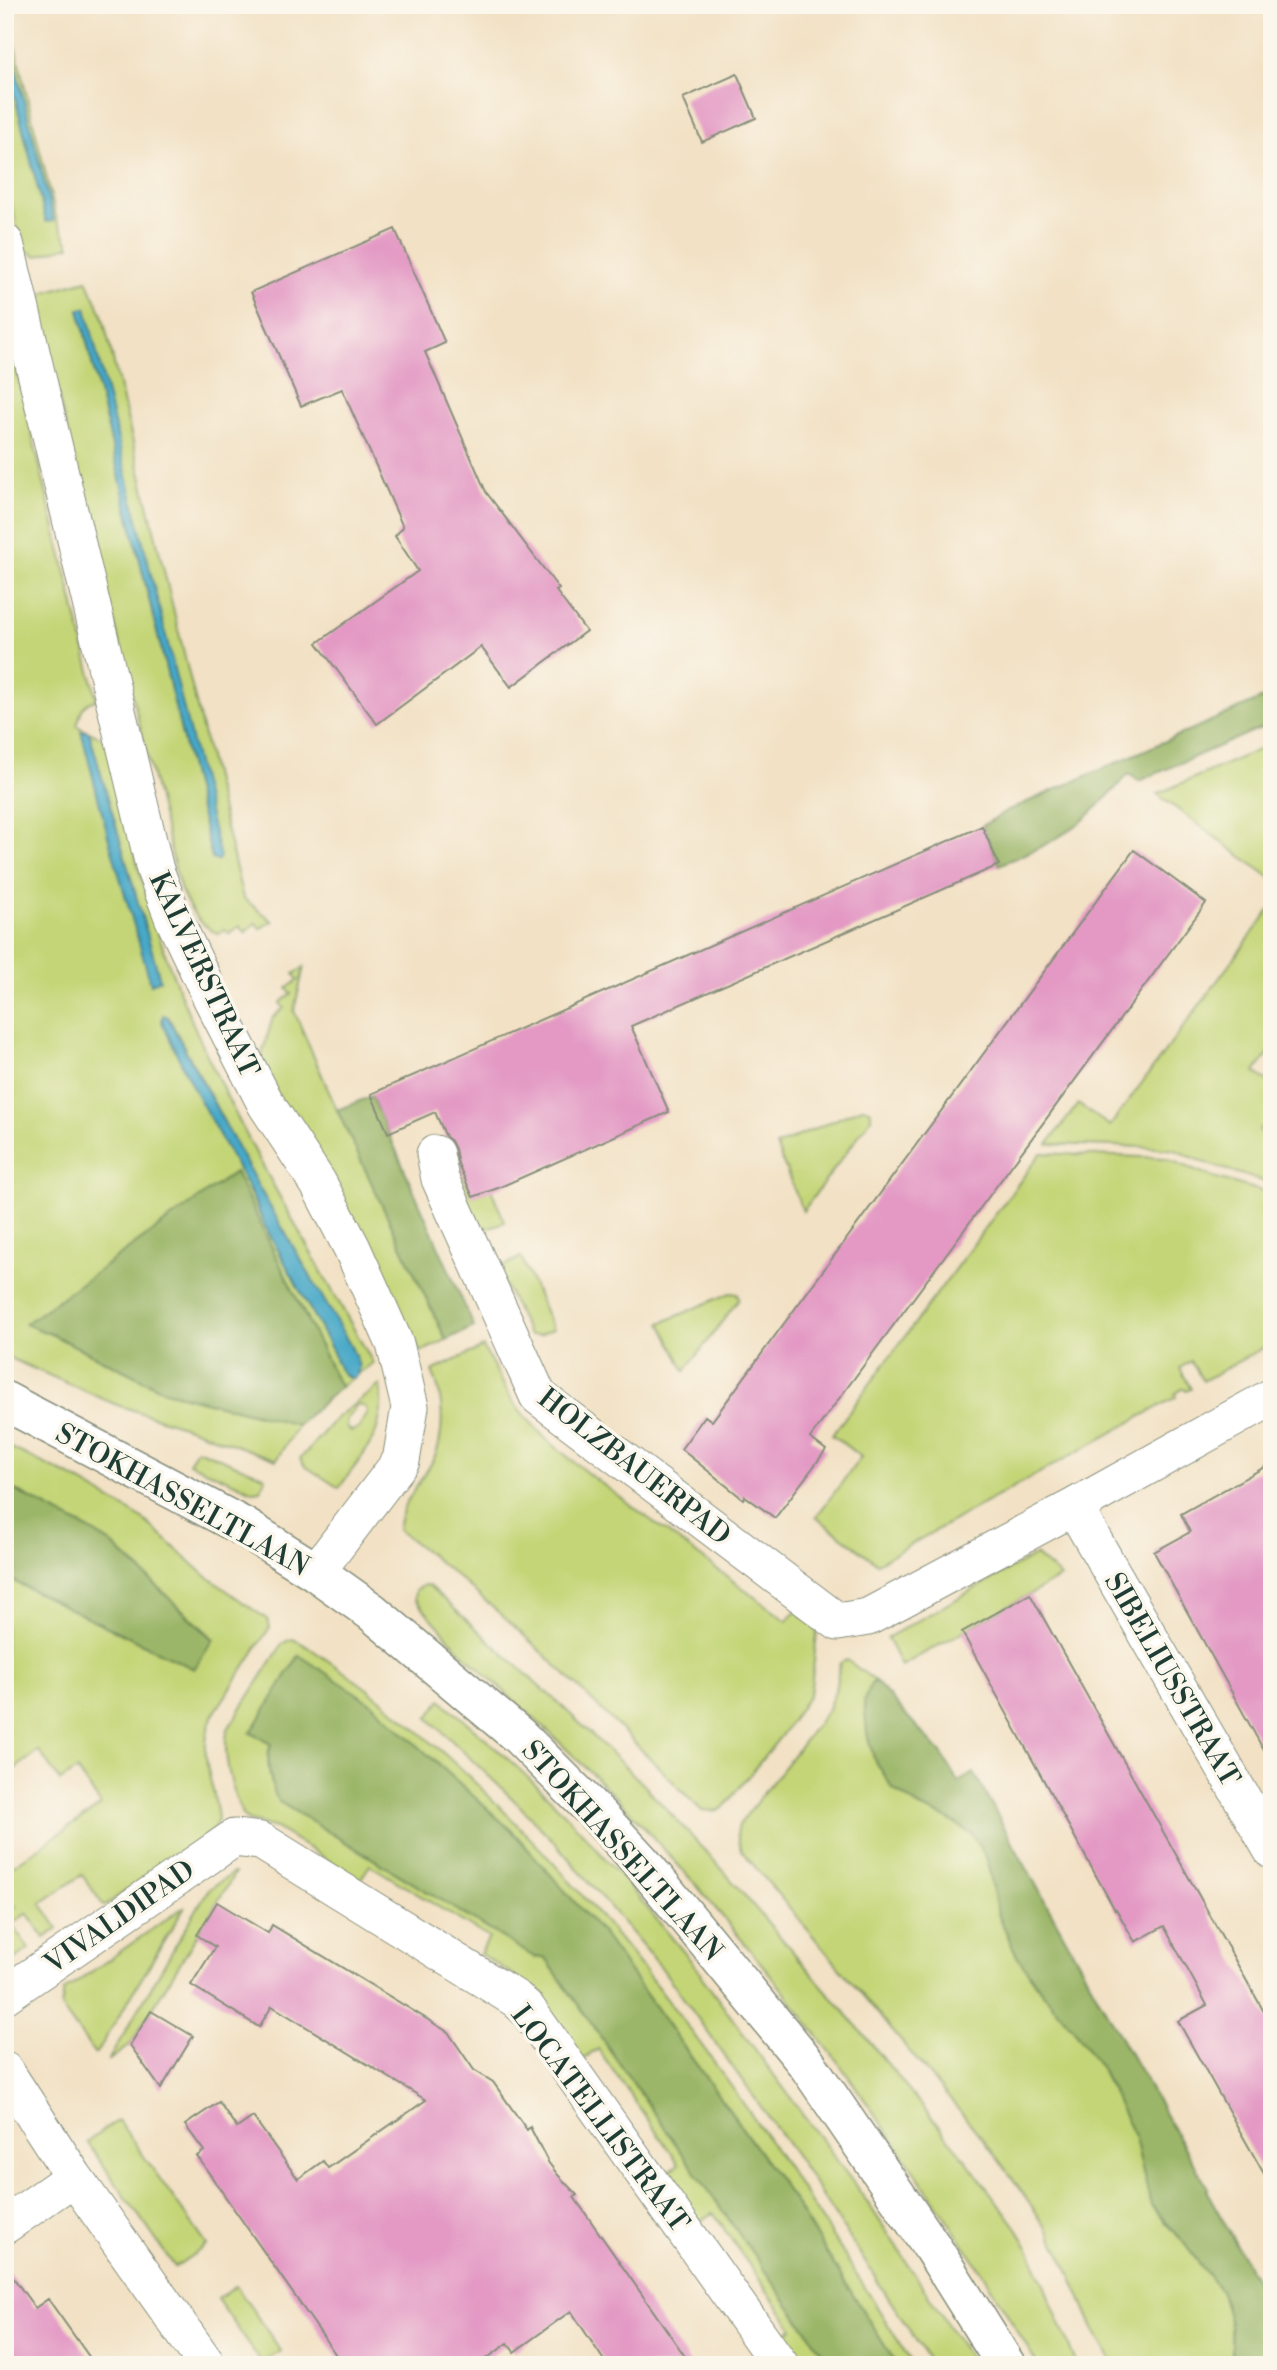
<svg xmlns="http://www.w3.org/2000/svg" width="1277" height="2370" font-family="'Libre Bodoni',serif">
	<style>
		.green { fill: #c4d577; stroke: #728956; stroke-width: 2; fill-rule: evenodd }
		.forest { fill: #9bb668; stroke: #5d7a4e; stroke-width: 2 }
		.water { fill: #47a8c7; stroke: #33727e; stroke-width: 2 }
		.building { fill: #e399c4 }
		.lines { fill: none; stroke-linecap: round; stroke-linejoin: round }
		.street-casing { stroke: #888f7c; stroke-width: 39 }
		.secondary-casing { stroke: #888f7c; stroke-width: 41 }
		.street { stroke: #fff; stroke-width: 37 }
		.secondary { stroke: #fff; stroke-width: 38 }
		.labels { text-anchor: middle; stroke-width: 7; stroke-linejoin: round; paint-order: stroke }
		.street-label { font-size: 28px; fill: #1f3d34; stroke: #fbf7ec }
	</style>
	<rect width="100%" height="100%" fill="#fbf7ec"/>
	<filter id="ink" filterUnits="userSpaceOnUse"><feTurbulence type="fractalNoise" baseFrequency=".0143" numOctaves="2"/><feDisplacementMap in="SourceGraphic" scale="14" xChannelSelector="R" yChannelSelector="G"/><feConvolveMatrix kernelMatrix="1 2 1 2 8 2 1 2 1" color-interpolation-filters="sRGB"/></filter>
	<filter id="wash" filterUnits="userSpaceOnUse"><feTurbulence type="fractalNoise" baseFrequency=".00686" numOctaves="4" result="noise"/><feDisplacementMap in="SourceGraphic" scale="28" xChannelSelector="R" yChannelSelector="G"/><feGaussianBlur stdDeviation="1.57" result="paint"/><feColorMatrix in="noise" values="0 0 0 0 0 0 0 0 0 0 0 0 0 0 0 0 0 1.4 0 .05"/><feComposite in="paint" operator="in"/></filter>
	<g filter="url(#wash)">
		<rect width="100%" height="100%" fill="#f2e1c4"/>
		<path class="green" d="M5,32L15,47L57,221L70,246L37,256L22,249L5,178V57L46,221H53L11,48L5,39Z
			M87,280L102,314L243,898L274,922L271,921L260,929L256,923L245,932L240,926L229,934L225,929L218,934C197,923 189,909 180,888L36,306L44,292ZM86,308L212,860L79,310Z
			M5,324L97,700C81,703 81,712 77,726L87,731H82L151,983L158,972L89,732L107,740C127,821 144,902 175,980C227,1114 304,1238 373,1363L340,1387L235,1172L26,1324L53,1335L165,1391L298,1425L276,1460L192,1429L117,1405L5,1356ZM168,1016L257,1184L350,1345C355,1356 364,1368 354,1378C340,1378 337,1363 333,1352L264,1224Z
			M1272,744V879L1157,794Z
			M1272,907V1049L1255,1072L1272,1085V1121L1259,1130L1272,1152V1184L1208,1164L1175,1150L1146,1147L1048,1144L1078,1104L1110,1126Z
			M304,967L294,1011L337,1110L446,1340L421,1352L288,1118L261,1058L273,1017L284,1008L280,1003L291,994L287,988L298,980L294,974Z
			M864,1107L871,1111V1119L803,1211L776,1146Z
			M1041,1153L1165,1158L1213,1177L1272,1194V1343L1203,1381L1191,1361L1180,1368L1191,1389L1186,1391L1184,1388L1175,1394L1176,1397L877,1563L816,1517L861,1457L832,1435Z
			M456,1158L473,1196L491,1189L505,1222L488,1228L478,1224L448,1161Z
			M521,1257L553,1329L540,1335H529L500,1275L504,1266Z
			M730,1293L738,1294L739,1299L685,1371L661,1323Z
			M483,1347L514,1404L545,1438L586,1472L787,1621L796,1610L815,1627L817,1633L811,1688L808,1697L781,1736L723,1808L716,1811L701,1810C605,1713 508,1612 398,1530C401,1502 419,1486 432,1462C446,1437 444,1396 432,1371Z
			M380,1385C387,1433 365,1451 339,1488L305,1466L300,1459L336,1418ZM362,1405L366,1408L367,1412L359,1428L351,1431L346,1427L347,1419L356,1406Z
			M5,1445L72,1477L143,1519L205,1575L268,1620L270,1627L212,1717C196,1760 215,1780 218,1820L213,1830L104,1906L82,1875L41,1903L58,1928L45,1938L27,1913L12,1924L29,1949L15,1959L5,1945V1915L16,1907L5,1891V1871L101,1805L77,1770L60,1781L39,1751L5,1776V1577L194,1669L211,1636L111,1543L88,1529L5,1485Z
			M197,1449L264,1476L265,1480L260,1490L253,1491L189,1463Z
			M1035,1555L1061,1577L901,1666L887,1638Z
			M424,1585L429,1586L565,1709L643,1784L721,1868L855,2024L966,2160L1017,2228L1030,2251L1077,2365H1038L980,2269L898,2147L841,2066L775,1980L698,1887L622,1803L553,1736L462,1653L415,1599V1590Z
			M292,1639C302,1642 311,1649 320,1655C346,1673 372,1691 396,1712C609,1888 769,2131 913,2365H897L790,2195L602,1933L513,1832L371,1703L251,1733L271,1744C264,1761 271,1785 278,1801L536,1958L538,1956L546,1959L831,2365H797L778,2338L793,2328L713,2213L698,2223L664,2175L679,2164L598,2049L582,2060L534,1992L517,1977L480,1954L489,1938L370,1865L360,1880L276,1828L247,1820L243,1816C233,1795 221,1751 228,1729L283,1643Z
			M847,1660L875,1681L871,1684L867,1733L874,1758L893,1789L920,1807L946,1818L972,1834L987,1859L998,1914L1017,1956L1042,1992L1076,2032L1100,2067L1135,2138L1151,2205L1180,2238L1221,2292L1230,2323L1232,2365H1114L1094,2329L1064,2259L1051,2235L1021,2190L983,2139L741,1850L737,1834L739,1825L827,1711L835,1691L840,1663Z
			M441,1700C473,1728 506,1756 537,1786C597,1844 648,1910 702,1974L701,1976L866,2200L974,2365H932L799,2160L661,1967L558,1846L516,1802L428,1718Z
			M233,1873H235L130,2045L108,2061L208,1890Z
			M185,1906L101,2046L95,2054L61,2007L64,1991Z
			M118,2120L207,2245L175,2267L87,2142Z
			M236,2286L281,2351L262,2363L217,2299Z"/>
		<path class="forest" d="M1272,694V723L1139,781L1129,774C1113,790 1099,807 1082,821C1057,841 1028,853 999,865L982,826L1007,811Z
			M372,1096L474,1327L446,1340L337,1110Z
			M235,1172L340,1387L298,1425L165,1391L53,1335L25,1324Z
			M5,1485L88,1529L111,1543L208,1635L214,1639L194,1669L5,1577Z
			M299,1655L371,1703L513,1832L602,1933L790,2195L897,2365H831L546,1959L538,1957L536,1958L278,1801C271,1785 265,1761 271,1744L251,1733Z
			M875,1681L942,1754L958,1782L974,1773L1127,2049L1208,2188L1206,2190L1272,2309V2365H1232L1230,2324L1221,2292L1180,2238L1151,2205L1135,2138L1100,2067L1076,2032L1042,1992L1017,1956L998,1914L987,1859L972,1834L946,1818L920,1807L893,1789L874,1758L867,1733L864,1702L871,1684Z"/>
		<path class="water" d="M5,39L11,48L54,221L46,222L5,57Z
			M86,308L220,857L217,861L212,859L79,309Z
			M81,731L89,732L158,972L160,980L151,984L109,840Z
			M163,1015L167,1016L257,1184L350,1345C355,1356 364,1368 354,1378C340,1378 337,1363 333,1352L264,1224L251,1193L191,1084L162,1022Z"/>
		<g id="blocks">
			<path class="building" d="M737,74L756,118L702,142L683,98Z
				M395,229L445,343L425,352L486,492L559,589L556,591L586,631L511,687L481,647L377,724L317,643L418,571L395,536L403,527L342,389L301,406L251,292Z
				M982,826L999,865L631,1026L669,1112L498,1188L473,1197L458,1164L455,1149L451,1141L446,1137L435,1112L388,1133L371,1094Z
				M1134,850L1206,903L810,1438L826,1450L775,1518L745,1496L743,1499L681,1449L705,1416L712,1421Z
				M1272,1463V1765L1154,1552L1190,1532L1181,1514Z
				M1030,1594L1272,2026V2188L1178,2021L1207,2005L1164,1926L1135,1942L1116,1909L1115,1910L962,1632Z
				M217,1902L268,1933L272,1925L448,2032L474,2070L493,2082L527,2130L530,2127L548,2162L558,2175L577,2195L574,2197L691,2365H607L571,2311L514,2352L508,2343L478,2365H343L197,2156L204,2151L185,2125L219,2102L237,2128L253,2117L298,2179L323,2161L328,2168L426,2100L272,2006L259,2027L191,1985L215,1947L197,1935Z
				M151,2011L193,2036L161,2089L130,2045Z
				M5,2266L35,2308L48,2299L95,2365H5Z"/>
		</g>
	</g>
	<g filter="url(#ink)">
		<use href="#blocks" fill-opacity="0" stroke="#888f7c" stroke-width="2"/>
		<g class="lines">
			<defs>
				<path id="street" d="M5,243L155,870L173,917L212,999L266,1104L318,1183L352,1248L395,1344L410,1407L401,1461L316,1572
					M435,1154L440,1179L538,1396L838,1622L868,1617L1074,1507L1272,1397
					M1074,1507L1272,1850
					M5,1995L234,1838L261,1841L516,1999L527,2009L780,2365
					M5,2071L74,2177L207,2365
					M5,2225L74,2177"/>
				<path id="secondary" d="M5,1401L244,1527L316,1572L372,1612L518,1735L596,1813L643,1864L807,2064L932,2247L1006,2365"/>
			</defs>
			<use href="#street" class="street-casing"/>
			<use href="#secondary" class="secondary-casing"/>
			<use href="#street" class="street"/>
			<use href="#secondary" class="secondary"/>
		</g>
	</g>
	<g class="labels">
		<g class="street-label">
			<text transform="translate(205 974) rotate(65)" y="10">KALVERSTRAAT</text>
			<text transform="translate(635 1466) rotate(38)" y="10">HOLZBAUERPAD</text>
			<text transform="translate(183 1499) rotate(29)" y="10">STOKHASSELTLAAN</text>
			<text transform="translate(1173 1679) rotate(60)" y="10">SIBELIUSSTRAAT</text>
			<text transform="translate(623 1850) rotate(48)" y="10">STOKHASSELTLAAN</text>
			<text transform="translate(119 1916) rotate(-35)" y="10">VIVALDIPAD</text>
			<text transform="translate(601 2118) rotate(53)" y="10">LOCATELLISTRAAT</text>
		</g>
	</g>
	<rect width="1277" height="2370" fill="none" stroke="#fbf7ec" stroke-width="28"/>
</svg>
